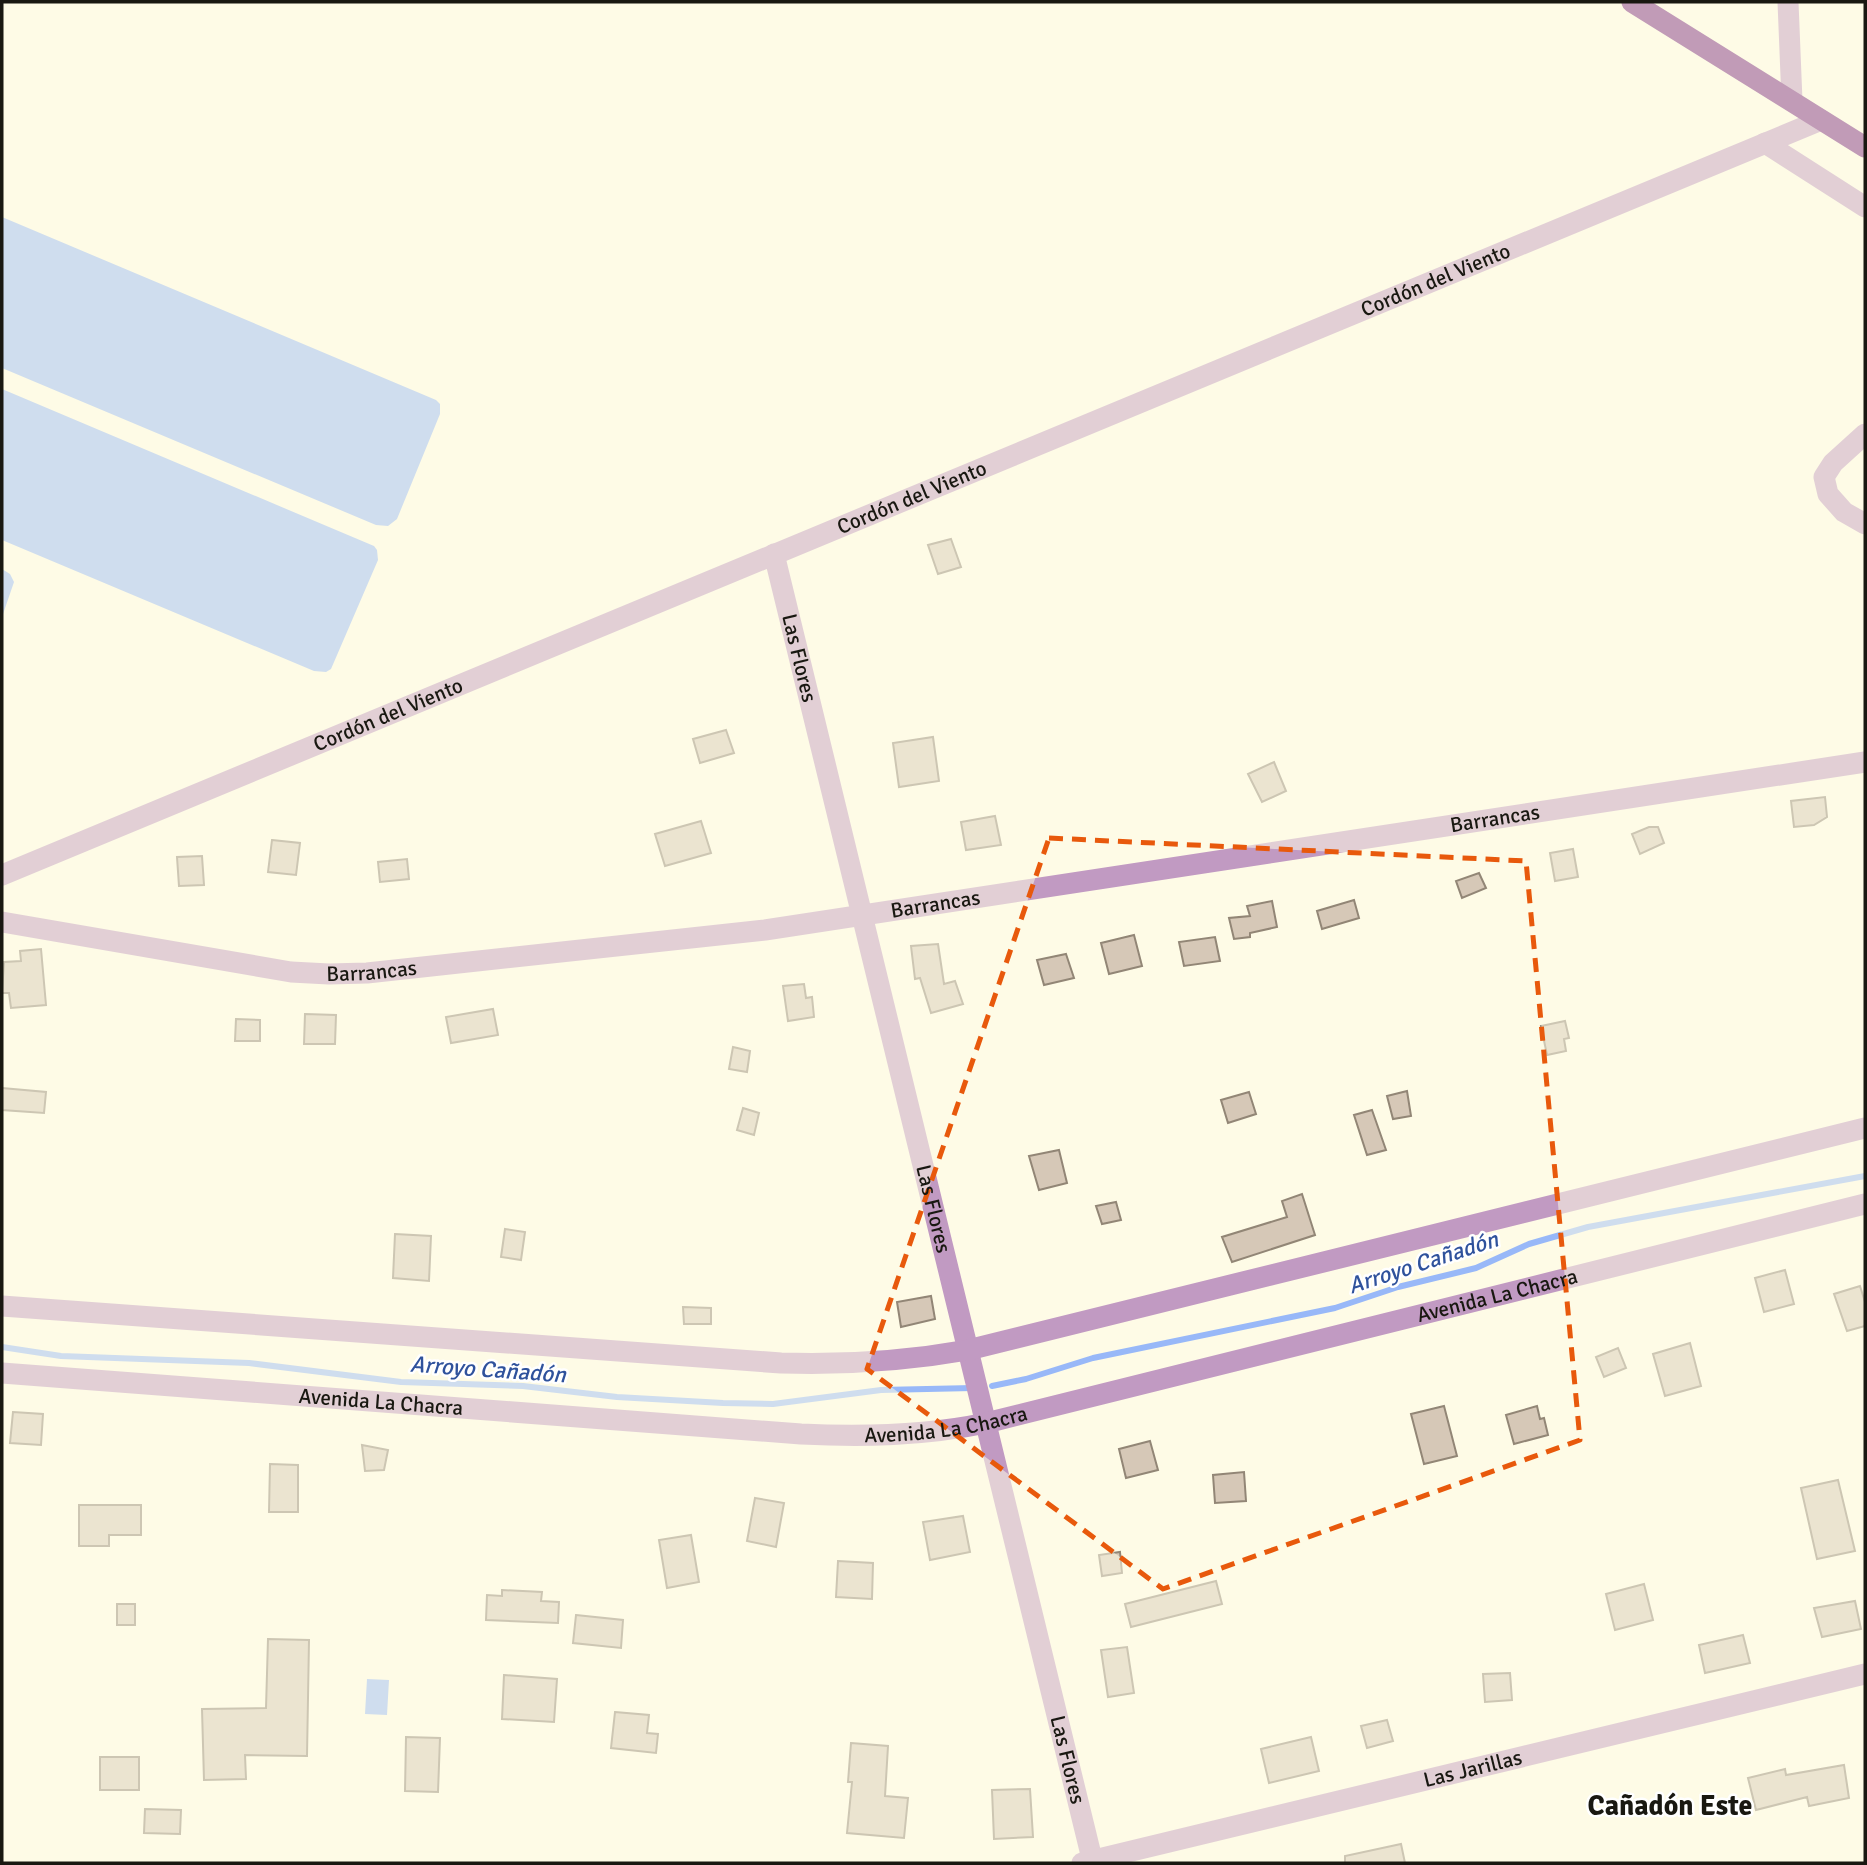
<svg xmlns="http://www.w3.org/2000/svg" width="1867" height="1865" font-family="Signika,sans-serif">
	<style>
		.water { fill: #98b8f8 }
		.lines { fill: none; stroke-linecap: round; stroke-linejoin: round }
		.stream { stroke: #98b8f8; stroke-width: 6 }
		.building { fill: #d6c8b7; stroke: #928676; stroke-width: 2 }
		.minor { stroke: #c19ac2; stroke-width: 21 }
		.highway { stroke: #78267e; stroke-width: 21 }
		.marked { fill: none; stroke: #e8590c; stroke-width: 5; stroke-dasharray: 14 9; stroke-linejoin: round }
		.labels { text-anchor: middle; stroke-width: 5; stroke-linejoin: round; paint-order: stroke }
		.street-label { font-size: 21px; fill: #191811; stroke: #fff }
		.water-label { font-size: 23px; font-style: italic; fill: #2f529c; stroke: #fff }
		.district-label { font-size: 28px; font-weight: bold; fill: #191811; stroke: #fff }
	</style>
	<rect width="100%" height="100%" fill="#fefbe6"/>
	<path class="water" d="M2,217L436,400L440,404V414L397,519L388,526L376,525L2,368Z
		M2,389L374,546L377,550L378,560L331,669L326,672L314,671L2,540Z
		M2,569L10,574L14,582L2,617Z
		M367,1679L389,1680L387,1715L365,1714Z"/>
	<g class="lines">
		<path class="stream" d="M2,1347L61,1356L249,1363L401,1382L523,1386L617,1397L723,1403L773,1404L881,1390L973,1388
			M992,1386L1026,1379L1093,1358L1335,1308L1398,1287L1476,1268L1529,1244L1588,1227L1865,1176"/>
	</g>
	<path class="building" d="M951,539L961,567L938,574L928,545Z
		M726,730L734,753L700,763L693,739Z
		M933,737L939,781L899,787L893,743Z
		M1274,762L1286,791L1262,802L1248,774Z
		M1825,797L1827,817L1814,825L1794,827L1791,801Z
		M995,816L1001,845L966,850L961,822Z
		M701,821L711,853L665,866L655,834Z
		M1649,827H1658L1664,843L1640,854L1632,834Z
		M272,840L300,843L296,875L268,872Z
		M1573,849L1578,877L1555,881L1550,853Z
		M202,856L204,885L179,886L177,857Z
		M407,859L409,879L380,882L378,862Z
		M1479,873L1486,888L1462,898L1456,881Z
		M1354,900L1359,918L1322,929L1317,911Z
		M1272,901L1277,927L1250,933V937L1234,939L1229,918L1250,916L1247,906Z
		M1134,935L1142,966L1109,974L1101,943Z
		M1215,937L1220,961L1184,966L1179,942Z
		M938,944L944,984L955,981L963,1004L931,1013L920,978L915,979L911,946Z
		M41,949L46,1005L11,1008L9,993H2L4,962L21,961L20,951Z
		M1066,954L1074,978L1044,985L1037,960Z
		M804,984L806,998L812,997L814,1017L788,1021L783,986Z
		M493,1009L498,1035L451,1043L446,1017Z
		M305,1014L336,1015L335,1044H304Z
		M236,1019L260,1020V1041H235Z
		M1565,1021L1569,1038L1564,1039L1566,1051L1547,1055L1541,1026Z
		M733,1047L750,1051L747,1072L729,1069Z
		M2,1088L46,1092L44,1113L2,1110Z
		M1407,1091L1411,1116L1393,1119L1387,1096Z
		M1249,1092L1256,1114L1228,1123L1221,1100Z
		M743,1108L759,1113L754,1135L737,1130Z
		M1372,1110L1386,1150L1367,1155L1354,1115Z
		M1059,1150L1067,1183L1039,1190L1029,1156Z
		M1302,1194L1315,1235L1232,1262L1222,1237L1287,1217L1282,1201Z
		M1116,1202L1121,1220L1102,1224L1096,1206Z
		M505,1229L525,1232L521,1260L501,1257Z
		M395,1234L431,1236L429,1281L393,1278Z
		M1785,1270L1794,1304L1764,1312L1755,1278Z
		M1860,1286L1865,1302V1326L1847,1331L1834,1294Z
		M931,1296L935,1319L901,1327L897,1302Z
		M683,1307L711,1308V1324H684Z
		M1690,1343L1701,1386L1665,1396L1653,1354Z
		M1618,1348L1626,1368L1604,1377L1596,1357Z
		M1444,1406L1457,1456L1424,1464L1411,1414Z
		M1537,1406L1540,1419L1544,1418L1548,1435L1514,1444L1506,1415Z
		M13,1412L43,1414L41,1445L10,1443Z
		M1150,1441L1158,1470L1126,1478L1119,1449Z
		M362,1445L388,1450L384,1470L365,1471Z
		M270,1464L298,1465V1512H269Z
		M1244,1472L1246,1501L1215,1503L1213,1475Z
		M1838,1480L1855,1551L1817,1559L1801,1488Z
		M755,1498L784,1503L776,1547L747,1541Z
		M79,1505H141V1535H109V1546H79Z
		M963,1516L970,1552L930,1560L923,1522Z
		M691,1535L699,1582L667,1588L659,1540Z
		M1120,1552L1122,1573L1102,1576L1099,1555Z
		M838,1561L873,1563L872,1599L836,1597Z
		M1216,1581L1222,1604L1131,1627L1125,1604Z
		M1644,1584L1653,1620L1615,1630L1606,1594Z
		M502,1590L542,1592L541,1601L559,1602L558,1623L486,1620L487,1595L502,1596Z
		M1855,1601L1861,1629L1822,1637L1814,1608Z
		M117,1604H135V1625H117Z
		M576,1615L623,1620L621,1648L573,1643Z
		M1743,1635L1750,1663L1705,1673L1699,1645Z
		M268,1639L309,1640L307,1756L245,1755L246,1779L204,1780L202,1709L266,1708Z
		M1127,1647L1134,1693L1108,1697L1101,1650Z
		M1510,1673L1512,1700L1485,1702L1483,1674Z
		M504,1675L557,1679L554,1722L502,1719Z
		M615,1712L649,1715L647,1733L658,1734L656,1753L611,1748Z
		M1387,1720L1393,1741L1367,1748L1361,1726Z
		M406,1737L440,1738L438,1792L405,1791Z
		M1311,1737L1319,1771L1269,1783L1261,1749Z
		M851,1743L888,1746L885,1796L908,1798L904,1838L847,1833L852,1782H848Z
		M100,1757H139V1790H100Z
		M1844,1765L1849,1798L1809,1806L1807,1797L1756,1810L1748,1778L1785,1769L1786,1775Z
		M1030,1789L1033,1837L994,1839L992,1790Z
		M145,1809L181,1810L180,1834L144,1833Z
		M1401,1844L1405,1863H1345V1856Z"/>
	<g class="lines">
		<g class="minor">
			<path d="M1788,2L1792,101"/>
			<path d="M1765,143L1865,207"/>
			<path d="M1865,434L1833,463L1824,477L1828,494L1844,512L1865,524"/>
			<path id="s1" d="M774,554L1093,1863"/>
			<path id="s2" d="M2,875L1821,120"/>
			<path id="s3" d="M2,922L291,972L329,974L367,973L765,930L1865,762"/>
			<path d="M2,1306L781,1363C844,1365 906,1361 968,1350L1865,1128"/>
			<path id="s4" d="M2,1373L801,1434C863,1437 924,1436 986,1423L1865,1204"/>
			<path id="s5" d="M1082,1863L1865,1674"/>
		</g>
		<path class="highway" d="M1632,2L1865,147"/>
	</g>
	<path d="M0 0H1867V1865H0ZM1049,838L1526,861L1580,1440L1163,1589L867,1369Z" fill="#fefbe6" fill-opacity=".55" fill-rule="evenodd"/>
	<path class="marked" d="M1049,838L1526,861L1580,1440L1163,1589L867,1369Z"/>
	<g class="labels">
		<g class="street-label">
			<text dy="7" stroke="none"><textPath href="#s2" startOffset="1552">Cordón del Viento</textPath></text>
			<text dy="7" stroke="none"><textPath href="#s2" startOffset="985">Cordón del Viento</textPath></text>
			<text dy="7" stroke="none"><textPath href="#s1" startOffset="107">Las Flores</textPath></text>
			<text dy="7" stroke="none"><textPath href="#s2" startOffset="418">Cordón del Viento</textPath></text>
			<text dy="7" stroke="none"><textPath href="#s3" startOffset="1508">Barrancas</textPath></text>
			<text dy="7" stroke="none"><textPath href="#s3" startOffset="942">Barrancas</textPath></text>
			<text dy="7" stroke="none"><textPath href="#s3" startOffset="374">Barrancas</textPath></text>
			<text dy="7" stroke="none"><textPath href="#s1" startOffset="674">Las Flores</textPath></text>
			<text dy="7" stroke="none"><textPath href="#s4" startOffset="1514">Avenida La Chacra</textPath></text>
			<text dy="7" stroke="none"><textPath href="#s4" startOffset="380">Avenida La Chacra</textPath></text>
			<text dy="7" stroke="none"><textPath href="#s4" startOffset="947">Avenida La Chacra</textPath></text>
			<text dy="7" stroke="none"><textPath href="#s1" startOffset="1241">Las Flores</textPath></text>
			<text dy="7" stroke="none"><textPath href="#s5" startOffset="402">Las Jarillas</textPath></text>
		</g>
		<g class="water-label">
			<text transform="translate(1423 1262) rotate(-18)" y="8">Arroyo Cañadón</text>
			<text transform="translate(488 1369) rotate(4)" y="8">Arroyo Cañadón</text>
		</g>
		<g class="district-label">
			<text x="1670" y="1815">Cañadón Este</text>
		</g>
	</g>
	<rect width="1867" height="1865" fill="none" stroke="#191811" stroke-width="7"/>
</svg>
